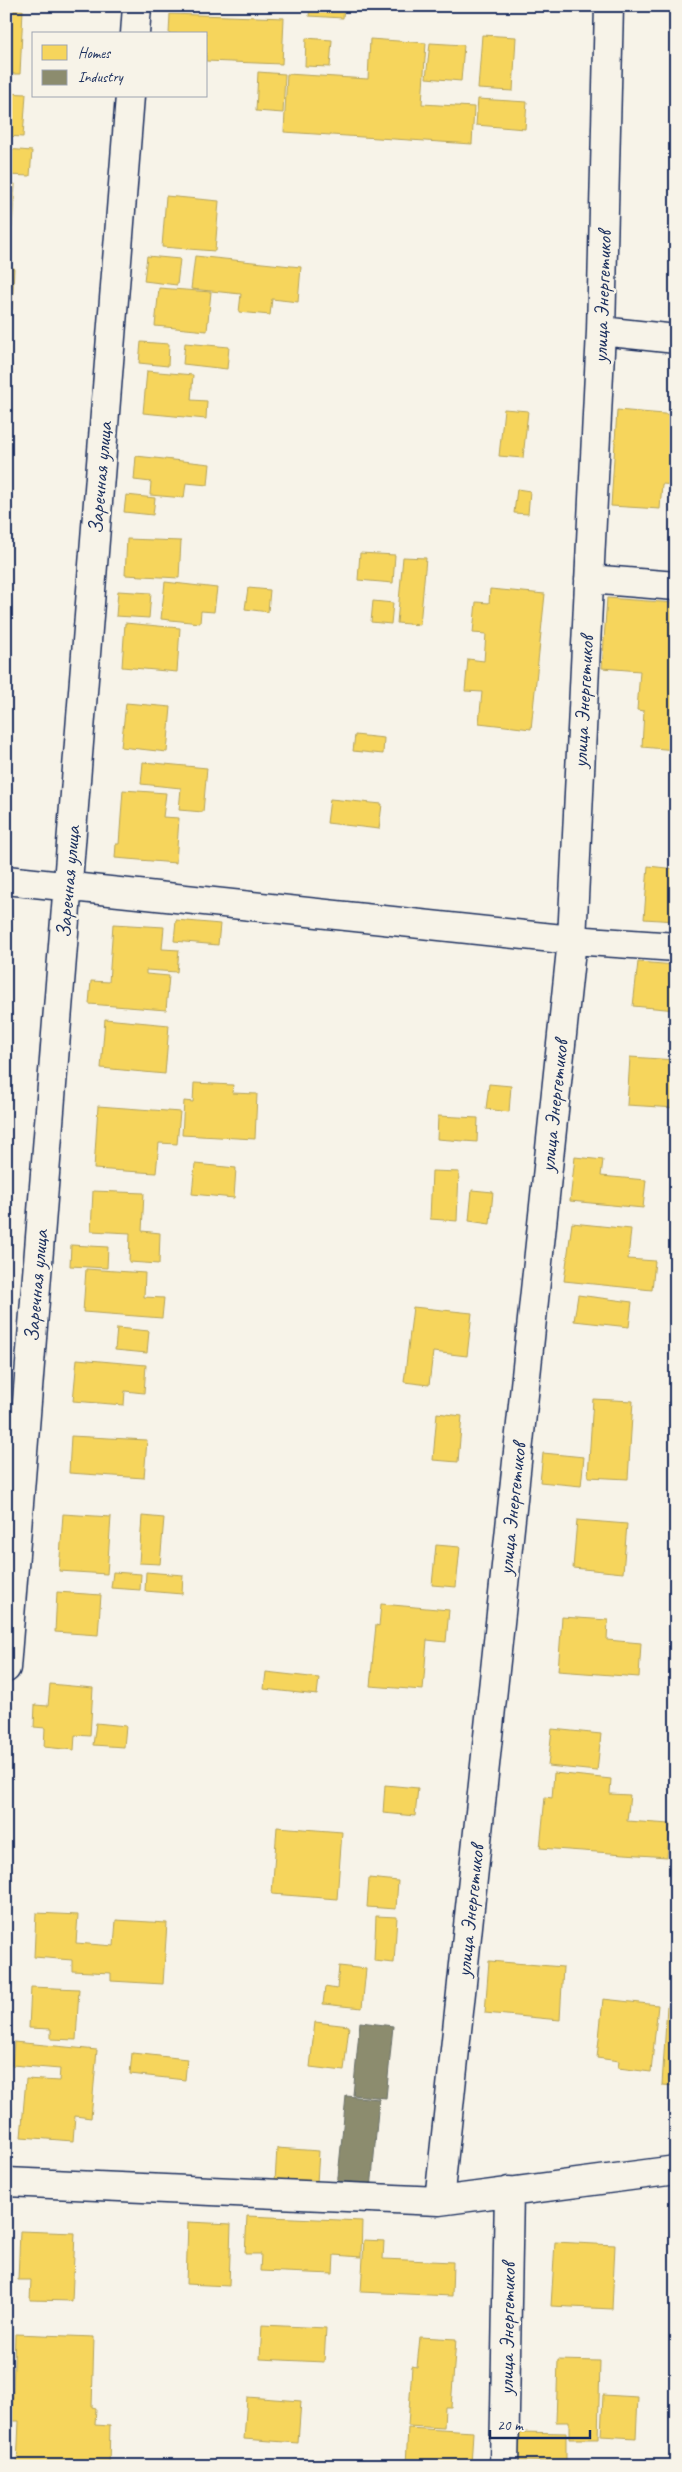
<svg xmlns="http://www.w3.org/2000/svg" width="682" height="2472" font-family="Caveat,sans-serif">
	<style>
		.homes { fill: #f6d55c; stroke: #b4a35d }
		.industry { fill: #8c8c6e; stroke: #6a7069 }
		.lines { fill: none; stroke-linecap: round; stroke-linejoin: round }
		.minor-casing { stroke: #1b2f5e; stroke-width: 31 }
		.minor { stroke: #f7f3e8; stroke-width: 28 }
		.labels { text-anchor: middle; stroke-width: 5; stroke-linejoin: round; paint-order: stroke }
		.street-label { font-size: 21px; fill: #1b2f5e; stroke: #f7f3e8 }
	</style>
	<rect width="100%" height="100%" fill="#f7f3e8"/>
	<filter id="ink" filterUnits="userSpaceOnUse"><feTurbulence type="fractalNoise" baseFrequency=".02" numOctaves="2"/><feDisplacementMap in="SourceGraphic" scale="10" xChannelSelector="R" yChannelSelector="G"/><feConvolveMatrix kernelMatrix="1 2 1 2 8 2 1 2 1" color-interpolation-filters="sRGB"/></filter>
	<g filter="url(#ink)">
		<path class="homes" d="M310,6H344L343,18L309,16Z
			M6,9L23,10L20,74H6Z
			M170,14L284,18L282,64L206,61V34H169Z
			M482,35L516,37L513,91L478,89Z
			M306,38L332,40L330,67L305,66Z
			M370,39L426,43L422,104L474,107L472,144L284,132L287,74L368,79Z
			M430,43L464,45L461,81L426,78Z
			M258,72L285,74L283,113L256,111Z
			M6,93L26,94L23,137L6,136Z
			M478,99L527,102L525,129L476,125Z
			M6,149L32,151L30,176L6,175Z
			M6,183L15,184L12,228H6Z
			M166,196L219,201L215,251L162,247Z
			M147,256L180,259L177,285L144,281Z
			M195,256L301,267L298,302L272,299L270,315L239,312L241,294L191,289Z
			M6,267L14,268L12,310L6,309Z
			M159,288L211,292L207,331L155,326Z
			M141,342L169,344L168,366L139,363Z
			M185,343L229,347L227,369L183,364Z
			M147,371L193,375L191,400L207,401L206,419L143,413Z
			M504,409L528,411L523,458L499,456Z
			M617,410L676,415V485L662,484L660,509L611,506Z
			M136,456L210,464L208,485L186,483L184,498L150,495L151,482L134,480Z
			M517,489L530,491L528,514L514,513Z
			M126,495L155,498L153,515L124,512Z
			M127,539L181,541L179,578L125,575Z
			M360,553L395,555L393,583L358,580Z
			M403,557L426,558L420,625L397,623Z
			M165,582L217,588L214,612L201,611L200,623L161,619Z
			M248,588L270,590L268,612L245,609Z
			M490,589L545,594L531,729L479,723L482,692L465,691L468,659L484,661L486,634L473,633L476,602L489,603Z
			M118,591L151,593L149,618L116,616Z
			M607,598L674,603L671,642L676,643V750L642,747L644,711L637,710L640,671L602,668Z
			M373,601L393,603L391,624L371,622Z
			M125,623L180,628L177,672L122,667Z
			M126,703L171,707L167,752L121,747Z
			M355,735L384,738L383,754L353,751Z
			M143,762L207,768L203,812L179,810L181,788L141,784Z
			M123,790L166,793L163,817L179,818L176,863L115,858L116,844H119Z
			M330,799L382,804L379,829L327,823Z
			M648,866L676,869V921L644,919Z
			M176,920L220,924L218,945L174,941Z
			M113,924L164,927L162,949L179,950L177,972L146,970V974L169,976L166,1010L89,1004L91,981L109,982Z
			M638,962L676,965V1010L633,1006Z
			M105,1019L169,1025L165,1074L101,1068Z
			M630,1057L676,1060V1108L627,1105Z
			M194,1083L233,1085L232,1093L257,1094L255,1139L182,1135L184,1101L193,1102Z
			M489,1084L511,1086L509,1112L486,1109Z
			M98,1106L180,1112L177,1144L159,1143L156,1173L94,1169Z
			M438,1116L478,1118L477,1142L437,1139Z
			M575,1157L603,1160L601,1176L646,1180L643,1208L570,1201Z
			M195,1164L236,1168L234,1198L192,1194Z
			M432,1171L459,1172L457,1221L430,1219Z
			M472,1190L493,1192L490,1224L469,1221Z
			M93,1191L144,1193L142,1231L160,1233L159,1264L129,1262L130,1233L91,1231Z
			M572,1223L631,1229L628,1259L655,1261L652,1290L564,1281Z
			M71,1245L108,1247L107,1268L70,1266Z
			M86,1269L145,1273L144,1297L164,1298L162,1318L83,1312Z
			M578,1295L632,1302L629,1327L574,1321Z
			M413,1307L472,1313L467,1356L433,1352L429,1385L404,1382Z
			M117,1328L149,1331L147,1353L115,1350Z
			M77,1359L146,1365L144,1393L125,1391L124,1405L73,1401Z
			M593,1399L633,1401L628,1479L588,1477Z
			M437,1413L462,1416L458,1462L433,1460Z
			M71,1436L147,1440L144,1478L69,1473Z
			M543,1453L584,1457L581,1486L540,1482Z
			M63,1514L111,1517L107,1574L59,1571Z
			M142,1516L164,1518L160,1564L139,1563Z
			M577,1520L627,1524L623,1573L573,1568Z
			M436,1545L460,1547L456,1587L432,1585Z
			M113,1572L141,1574L140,1590L111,1588Z
			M146,1572L183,1575L182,1594L145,1591Z
			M57,1592L101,1595L98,1635L55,1632Z
			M381,1604L449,1610L446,1642L427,1640L423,1690L370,1686L376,1625L379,1626Z
			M562,1617L608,1620L607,1640L641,1643L639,1677L558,1671Z
			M266,1672L319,1678L317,1695L264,1689Z
			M50,1684L93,1688L90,1736L75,1735L74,1750L44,1747L45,1728L34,1727L35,1705L48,1706Z
			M96,1723L126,1726L124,1747L93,1745Z
			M552,1729L601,1734L597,1771L548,1766Z
			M554,1773L611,1779L610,1794L630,1795L627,1821L670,1824L667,1857L540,1848L545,1797L552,1798Z
			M385,1785L418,1788L415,1816L383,1813Z
			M277,1827L342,1832L337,1899L272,1894Z
			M369,1878L398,1881L396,1909L367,1907Z
			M36,1913L78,1915L76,1943L114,1946L116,1920L167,1923L163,1984L111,1981V1973L72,1971V1960L34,1957Z
			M376,1916L397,1917L394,1963L374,1961Z
			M489,1961L563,1967L560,2020L485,2013Z
			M339,1966L366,1969L362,2008L323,2004L325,1987L337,1989Z
			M31,1987L79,1989L76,2040L51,2039V2029L29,2028Z
			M603,1999L658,2005L651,2072L618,2068L619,2061L597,2058Z
			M667,2006L676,2007V2086L662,2085Z
			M315,2022L349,2026L344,2071L310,2067Z
			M14,2042L97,2050L91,2118L75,2116L73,2141L21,2137L26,2079L59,2081L60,2069L12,2065Z
			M132,2053L187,2059L185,2080L130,2074Z
			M277,2148L319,2151L317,2183L275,2181Z
			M247,2216L362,2221L361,2257L334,2255L333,2274L260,2271L261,2254H245Z
			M188,2222L231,2224L229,2286L186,2284Z
			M20,2231L75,2233L72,2301L30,2300L31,2280H18Z
			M364,2240L384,2241L383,2259L453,2262L452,2296L361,2292Z
			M555,2242L615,2245L612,2309L551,2306Z
			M262,2325L326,2328L324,2362L260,2359Z
			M15,2334L94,2337L92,2407L96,2408L95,2425L110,2426L109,2466H17L19,2421H12Z
			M420,2337L456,2339L451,2407H445L444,2428L408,2426L412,2366L417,2367Z
			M558,2360L600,2361L598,2439H569V2422H556Z
			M603,2395L638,2397L636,2438L601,2436Z
			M247,2397L301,2401L298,2443L244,2439Z
			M408,2428L473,2432L471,2466L406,2464Z
			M520,2432L566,2433V2462L519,2461Z"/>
		<path class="industry" d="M360,2022L393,2026L386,2098L353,2095Z
			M346,2096L379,2099L371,2190L337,2187Z"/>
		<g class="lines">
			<defs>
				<path id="minor" d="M135,34L137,6
					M601,331L676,339
					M589,579L676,586
					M6,880L572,940L676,947
					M6,1668L130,96
					M6,2182L439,2201L676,2170
					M439,2201L572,940L601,331L609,6
					M504,2466L509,2191"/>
			</defs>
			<use href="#minor" class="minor-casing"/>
			<use href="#minor" class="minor"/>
		</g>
	</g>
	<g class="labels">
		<g class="street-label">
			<text transform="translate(602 297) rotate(-88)" y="7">улица Энергетиков</text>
			<text transform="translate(100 478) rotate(-85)" y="7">Заречная улица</text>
			<text transform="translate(583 702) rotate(-87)" y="7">улица Энергетиков</text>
			<text transform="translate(68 882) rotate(-85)" y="7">Заречная улица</text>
			<text transform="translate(554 1106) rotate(-84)" y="7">улица Энергетиков</text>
			<text transform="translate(36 1286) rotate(-85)" y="7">Заречная улица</text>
			<text transform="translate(512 1509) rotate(-84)" y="7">улица Энергетиков</text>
			<text transform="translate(470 1911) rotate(-84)" y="7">улица Энергетиков</text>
			<text transform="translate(507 2329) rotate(-89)" y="7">улица Энергетиков</text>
		</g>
	</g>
	<rect width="682" height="2472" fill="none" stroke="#f7f3e8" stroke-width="25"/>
	<rect x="12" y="12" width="657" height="2447" fill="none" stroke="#1b2f5e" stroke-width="2" filter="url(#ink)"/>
	<rect x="32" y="32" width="175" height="65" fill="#f7f3e8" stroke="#9fa5b1"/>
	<rect x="42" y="45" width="25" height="15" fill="#f6d55c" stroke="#9fa5b1"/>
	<text x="78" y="58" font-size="15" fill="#1b2f5e">Homes</text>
	<rect x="42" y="70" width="25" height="15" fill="#8c8c6e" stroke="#9fa5b1"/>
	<text x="78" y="82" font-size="15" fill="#1b2f5e">Industry</text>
	<path d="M490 2430v8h100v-8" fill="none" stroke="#1b2f5e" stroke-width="2.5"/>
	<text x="497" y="2430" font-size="15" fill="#1b2f5e" stroke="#f7f3e8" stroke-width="4" paint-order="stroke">20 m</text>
</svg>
